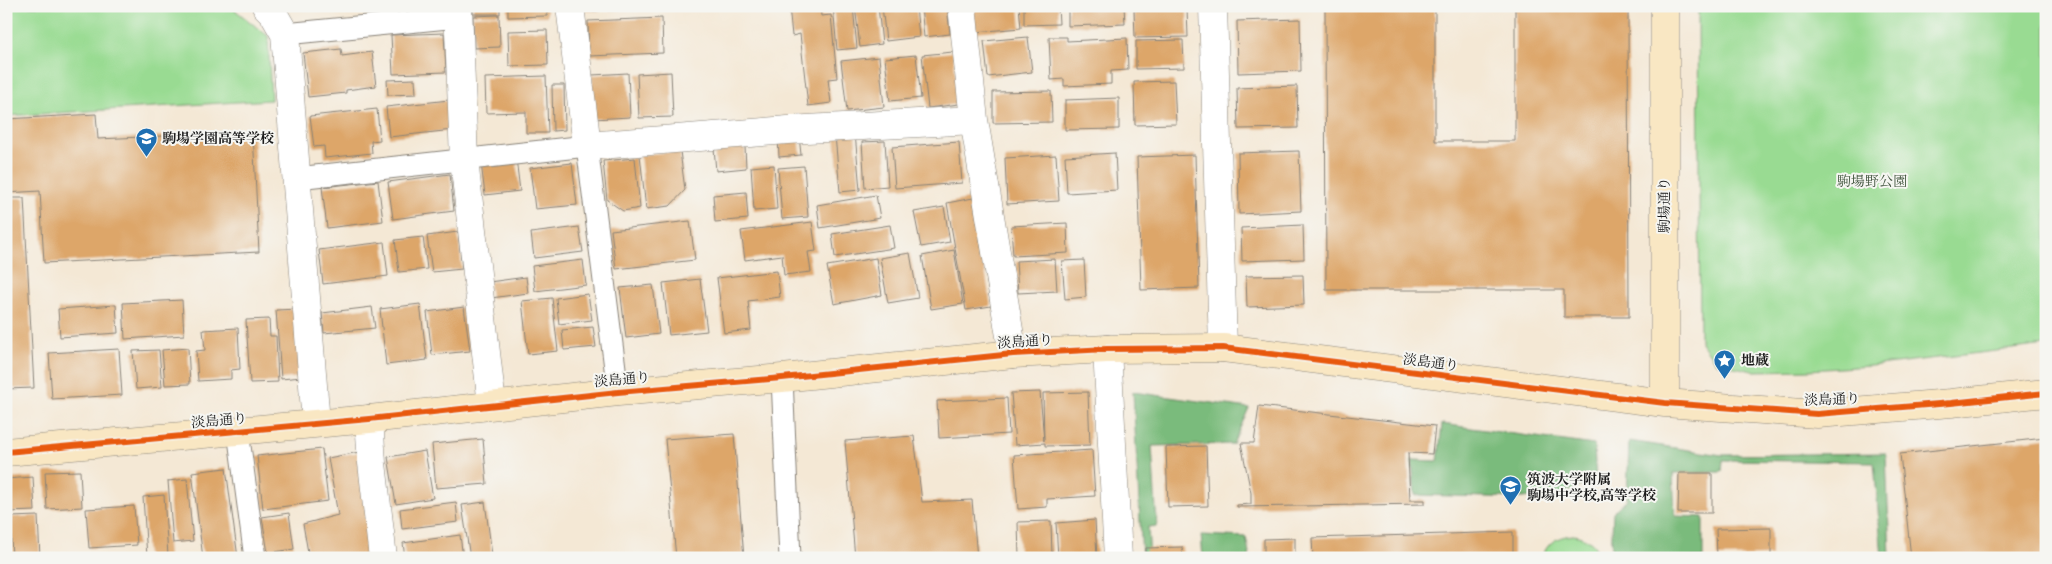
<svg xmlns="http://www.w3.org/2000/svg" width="2052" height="564" font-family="'IM FELL French Canon','Noto Serif JP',serif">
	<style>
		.green { fill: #99db92; stroke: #5a7c57 }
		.forest { fill: #7abb7c; stroke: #4b6c4c }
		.building { fill: #dda669 }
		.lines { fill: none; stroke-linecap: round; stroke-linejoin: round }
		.lane-casing { stroke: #888278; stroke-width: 23 }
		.street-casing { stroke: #888278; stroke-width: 29 }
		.secondary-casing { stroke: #888278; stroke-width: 29 }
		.lane { stroke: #fff; stroke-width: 21 }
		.street { stroke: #fff; stroke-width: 28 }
		.secondary { stroke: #f9e7c3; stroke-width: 28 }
		.cycleway-casing { stroke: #f6f6f2; stroke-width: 9 }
		.cycleway { stroke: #e8590c; stroke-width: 6 }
		.labels { text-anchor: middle; stroke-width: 4; stroke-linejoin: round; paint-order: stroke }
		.poi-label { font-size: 14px; font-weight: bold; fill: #1c1c1c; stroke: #f6f6f2; text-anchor: start }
		.park-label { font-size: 14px; fill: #42553f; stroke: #f6f6f2 }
		.street-label { font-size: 14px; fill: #1c1c1c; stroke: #f6f6f2 }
	</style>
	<rect width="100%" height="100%" fill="#f6f6f2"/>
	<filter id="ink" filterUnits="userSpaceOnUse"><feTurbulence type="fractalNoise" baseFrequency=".02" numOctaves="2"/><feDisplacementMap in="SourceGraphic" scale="10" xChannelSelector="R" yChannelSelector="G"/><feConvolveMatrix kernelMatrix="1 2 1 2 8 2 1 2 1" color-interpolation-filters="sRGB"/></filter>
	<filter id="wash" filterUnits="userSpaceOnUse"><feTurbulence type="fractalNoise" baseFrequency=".0096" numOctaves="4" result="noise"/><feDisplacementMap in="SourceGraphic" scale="20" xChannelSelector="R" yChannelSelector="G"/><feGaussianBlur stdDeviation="1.12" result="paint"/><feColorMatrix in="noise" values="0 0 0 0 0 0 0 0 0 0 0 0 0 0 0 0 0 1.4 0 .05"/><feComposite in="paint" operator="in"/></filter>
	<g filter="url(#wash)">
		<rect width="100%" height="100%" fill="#f4e8d5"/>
		<path class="green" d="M6,6H230L268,36L271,100L6,116Z
			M1698,6H2046V345L1870,366L1809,370L1753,371L1716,363L1700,341Z
			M1574,535C1588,538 1596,544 1600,558H1542C1547,542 1558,536 1574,535Z"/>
		<path class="forest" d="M1133,392L1249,408L1233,444L1152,446L1157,526L1148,527L1150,558H1142Z
			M1442,424L1594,445L1596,480L1562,494L1523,498L1415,495L1412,460L1438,461Z
			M1629,441L1722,455L1886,453L1890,558H1882L1874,462L1723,460L1722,472L1673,473L1675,516L1703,517V558H1611L1613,512L1627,499Z
			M1201,535L1246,537L1250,558H1203Z"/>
		<g id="blocks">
			<path class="building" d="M473,6H500V14H473Z
				M508,6H547V16L508,17Z
				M585,6H651V9L586,11Z
				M789,6H820L821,16L831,15L837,78L828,79L831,103L808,106L800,34L792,36Z
				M833,6H853L857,48L837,50Z
				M855,6H878L882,44L860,47Z
				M882,6H916L919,37L886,41Z
				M921,6H947L950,34L924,37Z
				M973,6H1019L1021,28L975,32Z
				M1024,6H1058L1059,24L1024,25Z
				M1068,6H1124L1125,24L1068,26Z
				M1325,6H1435V141H1515V6H1628L1629,317H1564V290H1326Z
				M1187,9L1188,37L1135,38L1134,10Z
				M499,15L500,47L474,48L473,16Z
				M662,18L663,53L589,56L588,21Z
				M1300,19L1301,71L1238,73L1237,21Z
				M547,30L548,65L509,66L508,31Z
				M444,33L446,72L393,74L391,35Z
				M1028,37L1032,72L988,77L984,41Z
				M1049,37H1067V41L1127,38L1128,70L1111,71V84L1064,86V79L1051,80Z
				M1183,40L1184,68L1136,69V41Z
				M341,49L342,56L372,52L376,86L346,90V93L308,97L303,53Z
				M953,52L959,104L928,108L922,55Z
				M916,55L921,98L890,101L885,58Z
				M879,57L884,107L847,111L841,61Z
				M671,72L673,117L639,118L637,74Z
				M628,73L630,117L593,119L592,75Z
				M546,76L548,133H526V112L486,113L485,78Z
				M415,79L416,94L388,95L387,80Z
				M1174,81L1176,124L1135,125L1134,82Z
				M552,85H564L565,130L553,131Z
				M1297,86L1298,128L1238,129L1237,88Z
				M1051,91L1052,122L993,123V92Z
				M1119,98V129L1065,130V100Z
				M449,100L453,130L389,137L386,107Z
				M377,109L380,140L371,141L372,153L325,158L324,146L314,147L310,116Z
				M96,114L98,139L253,132L259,252L44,263L40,191L6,193V119Z
				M855,133L860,190L840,192L835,135Z
				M799,135L801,155L779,157L778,136Z
				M885,141L888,186L865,188L862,142Z
				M959,142L962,183L895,188L892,147Z
				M745,146L746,168L716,171L714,148Z
				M680,151L685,190L670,206L646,209L640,155Z
				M1299,151L1301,211L1239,214L1238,153Z
				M1115,153L1117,190L1067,193L1065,156Z
				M1056,155L1059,201L1007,204L1005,158Z
				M1195,155L1199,288L1141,290L1137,157Z
				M516,158L520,191L485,195L481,163Z
				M635,158L640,208L623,211L607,200L603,161Z
				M572,163L577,205L535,209L530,168Z
				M774,165L777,209L754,211L751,167Z
				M804,166L808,217L782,219L778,168Z
				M450,174L454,211L393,219L388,182Z
				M378,181L383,221L327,228L322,187Z
				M746,192L748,219L715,222L713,195Z
				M876,195L880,218L820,228L817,205Z
				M6,198H24L34,388L6,389Z
				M973,198L991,306L966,310L947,203Z
				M944,207L950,242L921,247L914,212Z
				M690,221L695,260L616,269L611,230Z
				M812,222L816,251L808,252L811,272L784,275L782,255L745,260L741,231Z
				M1067,223L1068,253L1013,256L1011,226Z
				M890,225L894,248L835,257L832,234Z
				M1303,225L1304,259L1242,261L1241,228Z
				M579,227L583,252L534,258L531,233Z
				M458,232L462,269L432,272L427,236Z
				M423,237L427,269L399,272L395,240Z
				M384,242L388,276L323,284L319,250Z
				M954,250L963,304L931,309L922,256Z
				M910,253L918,298L888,303L880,258Z
				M876,258L882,295L834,304L827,266Z
				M1055,259L1057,291L1018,293L1016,261Z
				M583,260L586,285L535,291L532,266Z
				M1084,260L1086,297L1065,299L1062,261Z
				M777,271L780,297L748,301L751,330L724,333L717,278Z
				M1303,275L1304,305L1247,307L1246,276Z
				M526,277L528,293L491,298L489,282Z
				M700,279L707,331L669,335L663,283Z
				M653,285L659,334L626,338L620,288Z
				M588,294L592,320L559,324L556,298Z
				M552,298L558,351L528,354L522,301Z
				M182,300L184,335L125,339L123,303Z
				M420,304L427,360L386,365L380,309Z
				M116,305L118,333L60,337L58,309Z
				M372,307L375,328L324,333L322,313Z
				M464,307L470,351L432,355L427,312Z
				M298,309L302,377L281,379L276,310Z
				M269,319L270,336H276L278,382L250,383L246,320Z
				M593,327L596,347L564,350L562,330Z
				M238,328L240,369L231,370V379L198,381L196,351L205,350L203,330Z
				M188,348L190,384L165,385L162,350Z
				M119,349L122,395L52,399L49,353Z
				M159,350L162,387L136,389L133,351Z
				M1040,392L1044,441L1043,393L1088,392L1090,445L1045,446V443L1015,445L1011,393Z
				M1007,398L1009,434L939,438L937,401Z
				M1259,406L1435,426L1432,454L1408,453L1410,500H1425V504L1237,507V505L1251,504V493L1241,443H1254Z
				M734,434L744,558H676L665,439Z
				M914,436L922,502L972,500L977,558H855L845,441Z
				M2045,438L2046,558H1911L1900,454Z
				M483,439L487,484L436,488L432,444Z
				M1206,446L1208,506L1168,507L1166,447Z
				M322,449L328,501L263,509L257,456Z
				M1092,450L1095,496L1047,499V507L1018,509L1014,455Z
				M425,451L433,498L396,504L388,457Z
				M359,452L378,558H309L303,524L338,515L328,458Z
				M226,468L238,558H203L192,472Z
				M80,471L82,507L47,509L45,472Z
				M1679,473H1712V513H1678Z
				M33,477L35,511L8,512L6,479Z
				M187,479L193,541L173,543L168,481Z
				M164,495L168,556L147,557L143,497Z
				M456,502L458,522L402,529L400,509Z
				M485,502L492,555L470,558L462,505Z
				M134,506L137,545L89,548L86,509Z
				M289,513L294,549L268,553L262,517Z
				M38,516L40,558H12L10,517Z
				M1095,520L1097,558H1058L1056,523Z
				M1051,521L1052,558H1019L1018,522Z
				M1771,528V556L1717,557L1716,529Z
				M1513,532V558H1313L1312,538Z
				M460,535L463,558H405L403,543Z
				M1295,538V558H1264V539Z
				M1182,547L1183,558H1146V548Z"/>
		</g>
	</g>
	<g filter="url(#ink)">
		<use href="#blocks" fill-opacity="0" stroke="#888278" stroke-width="1"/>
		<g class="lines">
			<defs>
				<path id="lane" d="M285,34L458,17
					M297,178L587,146L618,392
					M782,378L790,558
					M238,431L255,558"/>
				<path id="street" d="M266,6L273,13L285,34L316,423
					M458,6L464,160L492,405
					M570,6L587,146L788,130L974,120
					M962,6L974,120L1013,354
					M1213,6L1223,348
					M1107,349L1118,558
					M369,419L372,463L383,558"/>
				<path id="secondary" d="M1665,6V403
					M6,452L369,419L618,392L782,378L1013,354L1107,349L1223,348L1665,403L1817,414L1951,403L2046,393"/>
			</defs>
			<use href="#lane" class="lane-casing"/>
			<use href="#street" class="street-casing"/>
			<use href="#secondary" class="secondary-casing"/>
			<use href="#lane" class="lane"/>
			<use href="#street" class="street"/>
			<use href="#secondary" class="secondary"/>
			<defs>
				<path id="cycleway" d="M6,452L369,419L618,392L782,378L1013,354L1107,349L1223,348L1665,403L1817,414L1951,403L2046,393"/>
			</defs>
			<use href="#cycleway" class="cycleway-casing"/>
			<use href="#cycleway" class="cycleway"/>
		</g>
	</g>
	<defs>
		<symbol id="school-pin" viewBox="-11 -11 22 30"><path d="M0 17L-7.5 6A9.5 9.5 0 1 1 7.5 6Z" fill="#1f6fb2" stroke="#f6f6f2"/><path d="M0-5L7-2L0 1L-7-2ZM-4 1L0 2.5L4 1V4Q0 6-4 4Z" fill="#fff"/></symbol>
		<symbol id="sight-pin" viewBox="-11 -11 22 30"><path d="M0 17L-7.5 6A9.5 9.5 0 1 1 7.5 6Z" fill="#1f6fb2" stroke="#f6f6f2"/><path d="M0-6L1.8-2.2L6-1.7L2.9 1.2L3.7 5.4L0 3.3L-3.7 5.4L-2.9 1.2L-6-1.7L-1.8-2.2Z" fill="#fff"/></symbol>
	</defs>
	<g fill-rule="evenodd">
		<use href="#school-pin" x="134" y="126" width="25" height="34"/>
		<use href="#sight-pin" x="1712" y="348" width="25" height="34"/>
		<use href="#school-pin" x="1498" y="474" width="25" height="34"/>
	</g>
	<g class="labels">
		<g class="poi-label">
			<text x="162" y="143">駒場学園高等学校</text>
			<text x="1741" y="365">地蔵</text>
			<text x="1527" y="484">筑波大学附属<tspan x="1527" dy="16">駒場中学校,高等学校</tspan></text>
		</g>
		<g class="park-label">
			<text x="1872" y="186">駒場野公園</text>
		</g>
		<g class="street-label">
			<text transform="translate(1664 205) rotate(-90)" y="5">駒場通り</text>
			<text transform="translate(1025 341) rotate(-4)" y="5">淡島通り</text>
			<text transform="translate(1431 362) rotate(7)" y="5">淡島通り</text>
			<text transform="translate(622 379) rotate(-5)" y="5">淡島通り</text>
			<text transform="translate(1832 399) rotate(-2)" y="5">淡島通り</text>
			<text transform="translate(219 420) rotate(-5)" y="5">淡島通り</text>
		</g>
	</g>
	<rect width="2052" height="564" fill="none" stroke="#f6f6f2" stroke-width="25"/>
</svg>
